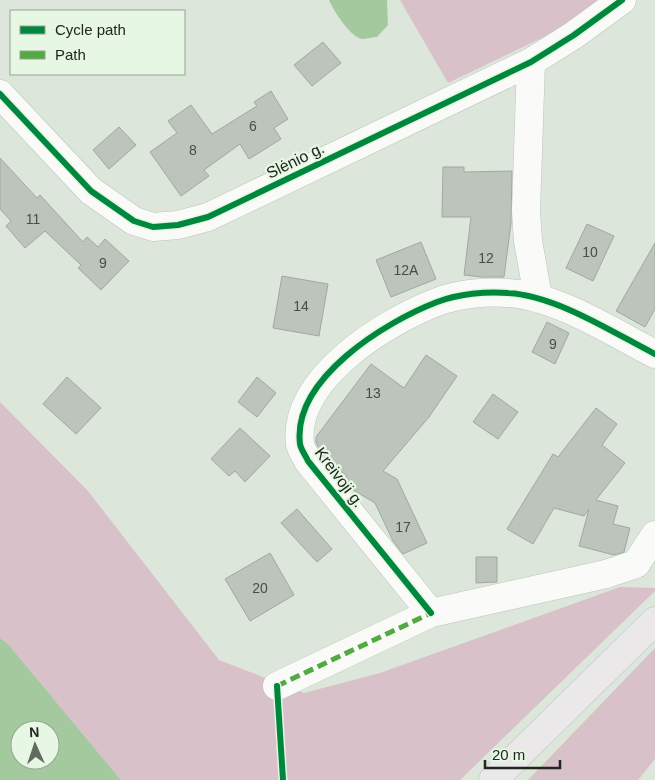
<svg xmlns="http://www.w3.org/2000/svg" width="655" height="780" font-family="Arial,sans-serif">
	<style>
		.green { fill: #d9c1ca }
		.water { fill: #a5c99f; fill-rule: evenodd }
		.building { fill: #bdc4bb; stroke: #a1a8a0 }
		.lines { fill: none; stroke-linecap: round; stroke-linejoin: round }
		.minor-casing { stroke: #bcc4ba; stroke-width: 29 }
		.major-casing { stroke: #bec3bd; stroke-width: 29 }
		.minor { stroke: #fafbf9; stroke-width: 28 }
		.major { stroke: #eae8e8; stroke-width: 28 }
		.quiet { stroke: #52aa43; stroke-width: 5; stroke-dasharray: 10 5; stroke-linecap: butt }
		.cycleway-casing { stroke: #e6f7e3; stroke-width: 9 }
		.cycleway { stroke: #00873e; stroke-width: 6 }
		.labels { text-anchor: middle; stroke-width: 4.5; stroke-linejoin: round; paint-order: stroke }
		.number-label { font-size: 14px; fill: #484e47 }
		.street-label { font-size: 16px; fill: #212720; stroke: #e6f7e3 }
	</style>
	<rect width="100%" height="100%" fill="#dce6da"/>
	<path class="green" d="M400,0H598L554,32L448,83Z
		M0,402L88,491L219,660L304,693L380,673L620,587L655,588V591L460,780H121L8,644L0,638Z
		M655,648V759L638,780H528Z"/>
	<path class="water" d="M329,0H387L388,25L377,37C373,37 366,39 362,39C349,36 334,11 329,0Z
		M0,638L8,644L121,780H0ZM20,730H50V760H20Z"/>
	<path class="building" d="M323,42L341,63L312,86L294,65Z
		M271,91L288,119L274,128L281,139L249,159L240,144L204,170L209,176L181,196L150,152L177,133L168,121L191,105L212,134L257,106L254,102Z
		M119,127L136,145L109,169L93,150Z
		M0,158L37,198L40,195L83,242L87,237L98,247L105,239L129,261L101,290L78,268L81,265L45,231L25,248L6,226L11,221L0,209Z
		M443,167H464V172L512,171L511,223L504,277H481L464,275L471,217H442Z
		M587,224L614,236L593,281L566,268Z
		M421,242L436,279L391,297L376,260Z
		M655,243V309L645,327L616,311Z
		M282,276L328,284L319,336L273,328Z
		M547,322L569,333L555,364L532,352Z
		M426,355L457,376L429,417L383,471L397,479L427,543L403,554L393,541L375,503L350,488L344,481L347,476L331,464L321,453L316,442V437L371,364L404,388Z
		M67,377L101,408L76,434L43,404Z
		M257,377L276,393L257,417L238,402Z
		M493,394L518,412L498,439L473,422Z
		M596,408L617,424L602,445L625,463L596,500L618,506L613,524L630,528L624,552L614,555L579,546L589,509L584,516L554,508L533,544L507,529L553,454L558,457Z
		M240,428L270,456L245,482L235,471L229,476L211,459Z
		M297,509L332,549L317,562L281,523Z
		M270,553L294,595L250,621L225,579Z
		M476,557H497V582L476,583Z"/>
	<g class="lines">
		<defs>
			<path id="minor" d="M531,62L526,211L528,241L538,297
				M0,94L91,191L134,221L153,227L178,225L208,217L531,62L574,35L622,0
				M431,613L308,461C306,456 301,450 300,444C292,379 385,322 437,302C458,294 486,291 508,293C557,296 612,332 655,354
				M277,686L431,613L606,574L636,564L655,535"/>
			<path id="major" d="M493,780L655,621"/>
		</defs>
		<use href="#minor" class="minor-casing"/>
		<use href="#major" class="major-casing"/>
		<use href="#minor" class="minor"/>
		<use href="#major" class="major"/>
		<path class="quiet" d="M277,686L431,613"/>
		<defs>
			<path id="cycleway" d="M0,94L91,191L134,221L153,227L178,225L208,217L531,62L574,35L622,0
				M431,613L308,461C306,456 301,450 300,444C292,379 385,322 437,302C458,294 486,291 508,293C557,296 612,332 655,354
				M277,686L283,780"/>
		</defs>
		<use href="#cycleway" class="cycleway-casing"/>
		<use href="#cycleway" class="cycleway"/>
	</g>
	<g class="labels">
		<g class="number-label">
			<text x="253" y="131">6</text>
			<text x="193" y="155">8</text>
			<text x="33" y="224">11</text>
			<text x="590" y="257">10</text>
			<text x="486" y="263">12</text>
			<text x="103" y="268">9</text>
			<text x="406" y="275">12A</text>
			<text x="301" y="311">14</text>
			<text x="553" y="349">9</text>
			<text x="373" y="398">13</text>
			<text x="403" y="532">17</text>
			<text x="260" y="593">20</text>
		</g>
		<g class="street-label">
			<text transform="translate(295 160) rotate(-26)" y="6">Slėnio g.</text>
			<text transform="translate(340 477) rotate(53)" y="6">Kreivoji g.</text>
		</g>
	</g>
	<rect x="10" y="10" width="175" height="65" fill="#e6f7e3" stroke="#97a495"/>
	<rect x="20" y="26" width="25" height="8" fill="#00873e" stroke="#97a495"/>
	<text x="55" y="35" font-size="15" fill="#212720">Cycle path</text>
	<rect x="20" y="51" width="25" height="8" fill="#52aa43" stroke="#97a495"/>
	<text x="55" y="60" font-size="15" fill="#212720">Path</text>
	<g transform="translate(35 745) rotate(357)"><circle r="24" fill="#e6f7e3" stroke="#97a495"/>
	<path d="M0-4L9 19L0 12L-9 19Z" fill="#626a61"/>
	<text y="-8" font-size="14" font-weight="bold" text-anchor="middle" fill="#212720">N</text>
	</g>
	<path d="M485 760v8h75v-8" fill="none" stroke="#212720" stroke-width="2.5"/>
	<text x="492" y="760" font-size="15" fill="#212720" stroke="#e6f7e3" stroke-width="4" paint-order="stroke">20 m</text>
</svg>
